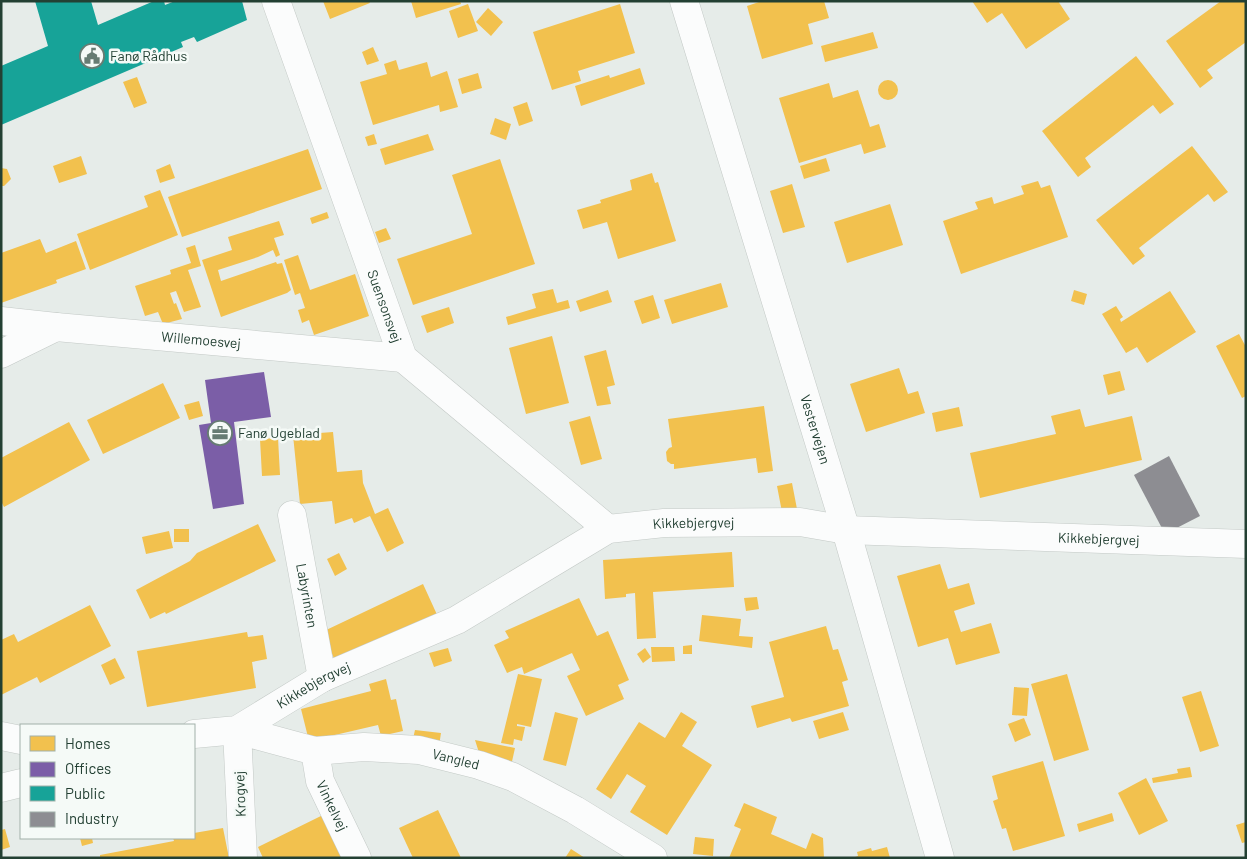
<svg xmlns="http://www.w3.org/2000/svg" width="1247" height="859" font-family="Barlow,sans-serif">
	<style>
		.homes { fill: #f2c14e }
		.offices { fill: #7b5ea7 }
		.public { fill: #17a398 }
		.industry { fill: #8d8d92 }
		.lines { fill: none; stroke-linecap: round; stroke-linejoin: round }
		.minor-casing { stroke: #c3c9c6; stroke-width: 29 }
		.tertiary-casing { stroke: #c3c9c6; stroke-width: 29 }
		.minor { stroke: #fbfcfc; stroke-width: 28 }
		.tertiary { stroke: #fbfcfc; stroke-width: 28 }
		.labels { text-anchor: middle; stroke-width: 5; stroke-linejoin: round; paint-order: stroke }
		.poi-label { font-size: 14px; fill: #234033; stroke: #f5faf7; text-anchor: start }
		.street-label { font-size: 14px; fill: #234033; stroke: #f5faf7 }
	</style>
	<rect width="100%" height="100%" fill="#e6ece9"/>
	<path class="homes" d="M323,1H369L370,3L330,19Z
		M411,1H460L461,4L416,18Z
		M762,1H824L829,18L808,24L813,44L762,59L747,6Z
		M972,1H1058L1070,19L1026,49L1002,13L987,23Z
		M1221,1H1246V42L1207,70L1213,78L1200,88L1166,41Z
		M468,4L478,31L458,38L449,11Z
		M620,4L635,53L578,71L581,81L552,90L533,32Z
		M488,8L503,22L491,36L476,22Z
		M873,32L878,48L825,62L821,46Z
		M373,47L379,61L367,65L362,52Z
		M1136,56L1174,104L1160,114L1153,105L1085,158L1091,167L1078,177L1042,131Z
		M396,60L399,70L427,62L431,77L447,71L458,107L440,112L439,105L373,125L360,82L387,74L384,64Z
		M640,68L645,84L581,106L575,86L609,75L610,78Z
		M478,73L482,88L462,94L458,79Z
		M137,77L147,103L134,108L123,82Z
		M878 90a10 10 0 1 1 20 0a10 10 0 1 1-20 0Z
		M829,83L833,98L858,90L870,127L879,124L886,147L864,154L861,144L799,163L779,98Z
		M527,102L533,121L519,126L513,107Z
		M495,118L511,124L506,140L490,134Z
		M374,134L377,144L368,146L365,137Z
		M428,134L434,150L385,165L380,149Z
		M1192,146L1228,192L1214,202L1208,194L1139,248L1145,256L1133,265L1096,220Z
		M308,149L322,189L182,237L168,197Z
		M81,156L87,174L59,183L53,166Z
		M826,158L830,171L804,179L800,166Z
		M500,159L535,264L413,305L397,259L472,234L452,175Z
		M170,164L175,178L160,183L156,170Z
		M1,168L7,169L11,179L4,186H1Z
		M652,173L655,183L658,182L676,241L618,259L607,222L583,229L577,210L601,203L600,200L632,190L630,180Z
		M1038,181L1041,188L1050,185L1068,237L961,274L943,221L978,209L975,202L992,197L994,204L1024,194L1021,186Z
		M792,184L805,227L783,233L770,191Z
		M160,190L178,235L90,270L77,234L148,207L144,196Z
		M890,204L903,245L847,263L834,222Z
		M327,212L329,218L312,224L310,218Z
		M279,221L284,235L274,238L280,255L276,257L273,250L258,257L218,270L221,281L276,262L277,264L282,263L291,290L287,293L221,317L202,260L232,250L228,237Z
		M386,228L391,239L379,243L375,232Z
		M40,239L46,253L76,241L86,269L56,280L57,283L1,303V253Z
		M195,245L201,266L188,270L201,307L184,312L176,291L170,293L174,304L176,303L182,319L163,324L158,312L145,316L135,286L171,274L170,270L191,263L186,248Z
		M298,255L310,290L355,274L369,316L314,335L309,320L302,323L298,310L305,308L300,293L295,295L284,260Z
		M721,283L728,307L672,324L664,300Z
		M553,289L557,303L568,300L570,308L508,325L506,317L536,308L532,294Z
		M608,290L612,302L580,312L576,301Z
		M1074,290L1087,294L1084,305L1071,301Z
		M1170,291L1196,332L1147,363L1137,347L1126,353L1102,314L1116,306L1123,317L1120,319L1121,322Z
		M653,295L660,318L642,324L634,301Z
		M449,307L454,323L427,333L421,316Z
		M1239,334L1246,347V396L1242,398L1216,346Z
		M552,336L569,403L526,414L509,348Z
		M606,350L615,385L607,387L611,404L597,406L584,356Z
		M899,368L908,394L918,391L925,413L866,432L850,384Z
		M1120,371L1125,390L1108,395L1103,375Z
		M163,383L180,418L103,454L87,420Z
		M199,401L203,416L189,420L184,405Z
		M764,406L773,471L758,473L756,458L674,469V464H671L667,461L666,452L669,448L672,447L668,419Z
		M959,407L963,426L936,432L932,413Z
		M1080,409L1085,427L1132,416L1142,460L980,498L970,453L1056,434L1051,416Z
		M590,416L602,459L581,465L569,422Z
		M69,422L90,460L4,507L1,501V458Z
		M333,432L337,472L362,470L363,483L375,514L388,508L404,543L387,552L370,516L354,523L352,518L335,524L332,501L300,504L293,435Z
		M278,438L280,475L262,476L260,439Z
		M792,483L797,509L782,512L777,486Z
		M258,524L276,561L166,614L165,612L150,619L136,590L190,561L197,553Z
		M174,529H189V542H174Z
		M169,531L173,548L146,554L142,537Z
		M732,552L734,587L653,592L656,638L637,639L635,593L626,594V597L605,599L603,560Z
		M339,553L347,569L335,576L327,559Z
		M940,564L948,589L969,583L975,604L954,611L961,632L991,623L1000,653L956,665L948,638L918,647L897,576Z
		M423,584L439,619L338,667L322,632Z
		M757,597L759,609L746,611L744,598Z
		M579,598L597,636L608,631L629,680L618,685L624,699L586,716L567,676L580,670L572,653L524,674L522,667L507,673L494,645L509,638L505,631Z
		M90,605L111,646L40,683L37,677L1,695V640L14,634L18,642Z
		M702,615L741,619L739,636L753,637L752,648L699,641Z
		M826,626L833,650L838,649L848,680L842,682L849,706L792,722L790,718L757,728L751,706L784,697L769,642Z
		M247,632L248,637L263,635L267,659L252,662L256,688L147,707L137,651Z
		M692,645V654H683V646Z
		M651,647H674L675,661L652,662Z
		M448,648L452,661L434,667L429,653Z
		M645,648L651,657L643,663L637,654Z
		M115,658L125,678L110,685L101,665Z
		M518,674L542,679L531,727L517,724V726L525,727L522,741L514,739L513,745L501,743Z
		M1067,674L1089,750L1054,761L1031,684Z
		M386,679L391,700L396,699L403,731L381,736L378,725L309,741L301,709L371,691L369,684Z
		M1014,687L1029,688L1027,716L1012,715Z
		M1201,691L1219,746L1200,752L1182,697Z
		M555,712L578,718L566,766L543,760Z
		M681,712L697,722L682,746L712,765L667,835L630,812L646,786L627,774L611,799L596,789L639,722L665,738Z
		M843,712L849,730L819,739L813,721Z
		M1024,718L1031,735L1015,742L1008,724Z
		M415,730L441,733L439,746L412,743Z
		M475,740L515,748L511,766L481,759Z
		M1043,761L1065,836L1013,851L1006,828L1002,829L993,801L998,799L992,776Z
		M1190,767L1192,777L1153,783L1152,778L1178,773L1177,769Z
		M1146,778L1168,821L1139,835L1118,793Z
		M744,803L777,817L771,834L806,849L812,833L823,838L824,858H729L741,829L734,826Z
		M438,810L461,858H413L399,828Z
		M1112,813L1114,821L1079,832L1077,824Z
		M325,814L346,858H263L258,847Z
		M1246,822V842L1242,843L1236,825Z
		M223,828L229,858H100V855L174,841L173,838H194V833Z
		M5,829L10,847L1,850V830Z
		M695,837L714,839L713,856L693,854Z
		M80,838H92L93,843L82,846Z
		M887,847L890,858H852L858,856L857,852L871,848L872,851Z
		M571,849L585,858H565Z"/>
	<path class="offices" d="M264,372L271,417L234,422L244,504L213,509L199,425L211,423L205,380Z"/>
	<path class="public" d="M35,1H91L98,25L154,1H164L165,5L175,1H242L247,20L197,42L194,37L181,42L183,47L1,125V66L48,46Z"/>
	<path class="industry" d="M1169,456L1200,516L1165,534L1134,475Z"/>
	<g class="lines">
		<defs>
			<g id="minor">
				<path id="s1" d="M276,1L403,358L608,529"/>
				<path id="s2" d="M1,321L56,327L403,358"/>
				<path d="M1,354L56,327"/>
				<path id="s3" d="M292,515L322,678"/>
				<path id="s4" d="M194,734L237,730L322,678L457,620L608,529L664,523L800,522L846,530L1246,544"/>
				<path d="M1,736L21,740"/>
				<path id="s5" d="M315,751L320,781L357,858"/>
				<path d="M1,788L21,783"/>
				<path id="s6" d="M243,858L237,730L315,751L364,747L419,750L479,765L513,777L575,810L653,858"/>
			</g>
			<g id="tertiary">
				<path id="s7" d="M684,1L846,530L940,858"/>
			</g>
		</defs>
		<use href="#minor" class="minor-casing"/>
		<use href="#tertiary" class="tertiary-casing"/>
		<use href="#minor" class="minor"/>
		<use href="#tertiary" class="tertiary"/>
	</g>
	<defs>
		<symbol id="civic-ring" viewBox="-11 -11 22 22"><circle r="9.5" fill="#f5faf7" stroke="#677c73" stroke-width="1.5"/><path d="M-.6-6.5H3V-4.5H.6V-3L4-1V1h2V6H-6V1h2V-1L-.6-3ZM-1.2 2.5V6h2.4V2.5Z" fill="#677c73"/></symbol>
		<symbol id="office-ring" viewBox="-11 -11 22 22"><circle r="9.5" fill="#f5faf7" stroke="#677c73" stroke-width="1.5"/><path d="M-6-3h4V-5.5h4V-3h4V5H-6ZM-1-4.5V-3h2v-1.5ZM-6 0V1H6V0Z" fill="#677c73"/></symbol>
	</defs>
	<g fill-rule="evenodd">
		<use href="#civic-ring" x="78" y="42" width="28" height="28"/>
		<use href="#office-ring" x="206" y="419" width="28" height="28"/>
	</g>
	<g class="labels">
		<g class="poi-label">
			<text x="110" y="61">Fanø Rådhus</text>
			<text x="238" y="438">Fanø Ugeblad</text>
		</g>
		<g class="street-label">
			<text dy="5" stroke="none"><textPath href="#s1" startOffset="324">Suensonsvej</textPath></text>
			<text dy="5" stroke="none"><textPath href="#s2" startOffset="201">Willemoesvej</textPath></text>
			<text dy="5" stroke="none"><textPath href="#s7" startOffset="448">Vestervejen</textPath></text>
			<text dy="5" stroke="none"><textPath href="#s4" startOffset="552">Kikkebjergvej</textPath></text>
			<text dy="5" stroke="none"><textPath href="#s4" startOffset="958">Kikkebjergvej</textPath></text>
			<text dy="5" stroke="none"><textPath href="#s3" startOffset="82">Labyrinten</textPath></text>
			<text dy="5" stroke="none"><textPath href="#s4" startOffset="132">Kikkebjergvej</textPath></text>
			<text dy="5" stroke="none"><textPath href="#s6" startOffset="351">Vangled</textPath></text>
			<text transform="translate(240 794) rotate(-92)" y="5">Krogvej</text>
			<text dy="5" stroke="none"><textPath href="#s5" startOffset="58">Vinkelvej</textPath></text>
		</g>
	</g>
	<rect width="1247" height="859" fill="none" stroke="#234033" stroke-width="5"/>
	<rect x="20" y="724" width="175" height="115" fill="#f5faf7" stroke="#a1b0a9"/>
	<rect x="30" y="736" width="25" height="15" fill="#f2c14e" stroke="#a1b0a9"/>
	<text x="65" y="749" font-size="15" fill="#234033">Homes</text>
	<rect x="30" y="762" width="25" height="15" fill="#7b5ea7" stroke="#a1b0a9"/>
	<text x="65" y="774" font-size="15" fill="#234033">Offices</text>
	<rect x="30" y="786" width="25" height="15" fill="#17a398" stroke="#a1b0a9"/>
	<text x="65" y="799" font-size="15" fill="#234033">Public</text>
	<rect x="30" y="812" width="25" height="15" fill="#8d8d92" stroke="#a1b0a9"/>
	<text x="65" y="824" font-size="15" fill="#234033">Industry</text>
</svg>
